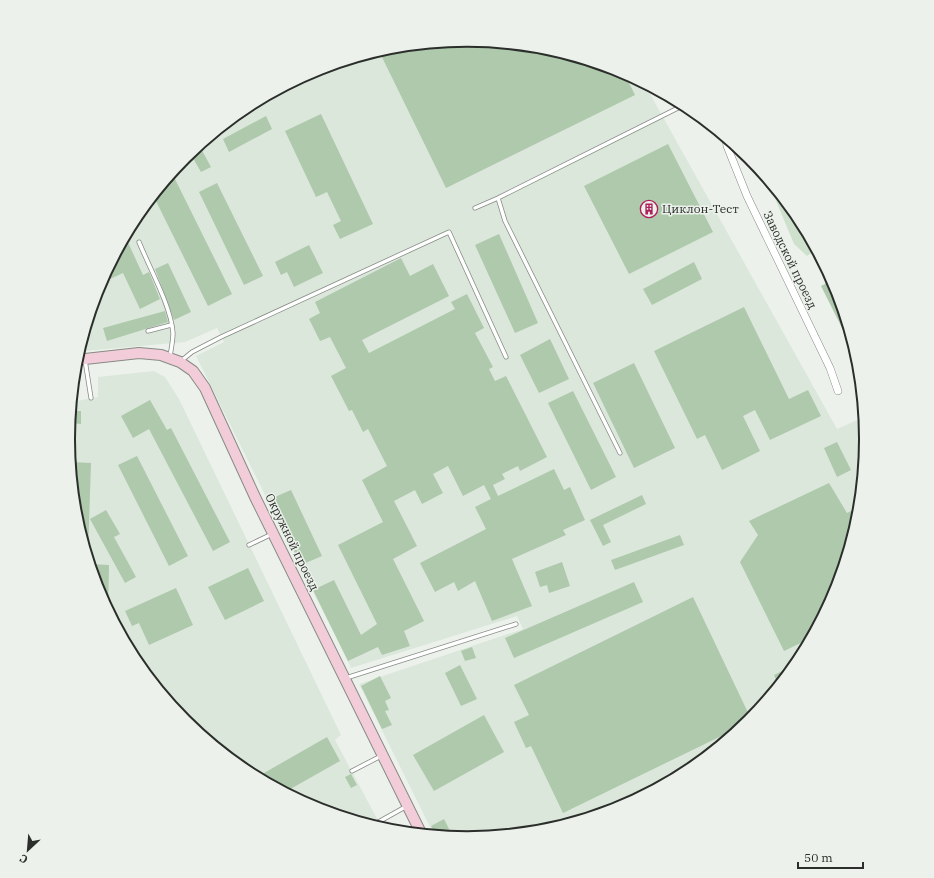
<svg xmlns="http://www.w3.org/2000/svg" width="934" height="878" font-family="'IBM Plex Serif',serif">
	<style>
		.built { fill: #dbe7db }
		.green { fill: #cde1cc }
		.building { fill: #aec9ac }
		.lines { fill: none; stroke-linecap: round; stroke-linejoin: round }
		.lane-casing { stroke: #868b85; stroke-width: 5 }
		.street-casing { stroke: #868b85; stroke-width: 8 }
		.secondary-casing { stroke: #868b85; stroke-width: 12 }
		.lane { stroke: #fff; stroke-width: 3.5 }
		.street { stroke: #fff; stroke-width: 7 }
		.secondary { stroke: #f2cdd9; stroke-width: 10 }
		.labels { text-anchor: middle; stroke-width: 3; stroke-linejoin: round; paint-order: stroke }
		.poi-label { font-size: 12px; fill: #2b2e2b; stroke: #ecf2eb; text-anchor: start }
		.street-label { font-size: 12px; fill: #2b2e2b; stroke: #ecf2eb }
		.rim { fill: none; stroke: #2b2e2b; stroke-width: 2 }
	</style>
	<rect width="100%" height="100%" fill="#ecf2eb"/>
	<path class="built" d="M467,40L545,48L620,70L644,83L837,429L864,417L866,439L858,517L836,592L799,661L749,721L688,771L619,808L545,830L467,838L434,835L359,684L523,629L517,616L351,668L196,356L224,342L217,328L185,342L85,351L82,341L98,286L135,217L185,157L246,107L315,70L389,48Z
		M154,371L165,377L179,399L341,735L335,740L382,828L314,808L245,771L185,721L135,660L98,591L76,517L68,439L72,402L98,397V377Z"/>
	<path class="green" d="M767,179L799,218L816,250L807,256L794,244Z"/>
	<path class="building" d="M467,40L545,48L620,70L624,73L635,95L446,188L379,51L389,48Z
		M321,114L373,224L340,239L333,225L341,221L327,192L316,197L285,131Z
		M266,116L272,129L229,152L223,139Z
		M668,144L713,232L629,274L584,186Z
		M199,145L211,167L201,172L190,153Z
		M172,173L232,294L208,306L153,195Z
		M217,183L263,276L244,285L199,192Z
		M499,234L538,323L515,333L475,245Z
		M125,236L143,275L149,272L160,299L140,309L123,273L99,284Z
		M309,245L323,273L294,287L287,272L281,275L275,262Z
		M401,258L410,276L433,264L449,296L362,340L369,353L455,309L451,302L467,294L484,328L475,333L493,367L489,369L495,381L506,376L547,457L520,471L518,466L502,474L505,479L493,485L498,496L554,469L564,490L570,487L585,520L563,530L566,535L512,559L532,606L492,621L475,581L458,591L454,582L435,592L420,563L486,529L475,507L491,499L484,485L463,496L448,466L433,474L443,493L422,504L415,490L394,501L417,546L393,559L424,621L404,631L410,646L382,655L378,647L348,661L313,590L334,580L361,635L377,624L338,545L383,522L362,480L387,466L368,429L363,432L352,410L349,411L331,376L346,368L330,337L320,341L309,319L320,313L315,302Z
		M694,262L702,279L652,305L643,289Z
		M168,263L191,312L174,320L155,269Z
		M832,280L851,338L848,340L821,286Z
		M744,307L789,399L808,390L821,416L770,440L755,410L743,416L760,451L722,470L705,435L697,439L654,351Z
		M165,311L168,322L107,341L103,328Z
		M550,339L569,379L539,393L520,355Z
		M634,363L675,448L634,468L593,383Z
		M573,391L616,477L591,490L548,403Z
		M150,400L167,430L171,428L230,542L213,551L149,429L133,438L121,416Z
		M71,411H81V424L70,423Z
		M837,442L851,470L837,477L824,448Z
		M137,456L188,556L169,566L118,465Z
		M71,462L91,463L88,553L76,517Z
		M829,483L847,513L859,507L858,517L836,592L811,638L784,651L740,562L758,535L749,521Z
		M291,490L322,556L301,565L268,500Z
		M642,495L646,504L603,525L611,542L603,546L590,520Z
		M106,510L120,534L114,537L136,577L125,583L90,519Z
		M680,535L684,545L615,570L611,560Z
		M562,562L570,586L549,593L547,585L540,587L535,572Z
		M90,564L109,565L108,610L98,591Z
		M248,568L264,601L225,620L208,587Z
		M634,582L643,602L514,658L505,638Z
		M176,588L193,625L149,645L139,623L132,626L125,611Z
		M693,597L751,719L746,724L563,813L531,746L526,748L514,722L529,715L514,685Z
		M472,647L476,658L465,661L461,651Z
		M460,665L477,699L461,706L445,673Z
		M795,665L785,678L778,685L774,675Z
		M380,676L391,698L385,701L389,710L385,711L392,725L382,729L361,686Z
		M484,715L504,752L434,791L413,755Z
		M327,737L340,761L285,792L257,777Z
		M351,774L357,785L351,788L345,777Z
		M444,819L453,837L436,835L431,826Z"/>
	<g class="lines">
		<defs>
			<path id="lane" d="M475,208L498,198
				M139,242C149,267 171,306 173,333C173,341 171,349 170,357
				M148,331L171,325
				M85,360L91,398
				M181,361L192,352L221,337L449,232L506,357
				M620,453L505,221L498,198L684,105
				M249,545L272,534
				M346,678L516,624
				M352,771L381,756
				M373,825L407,806"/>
			<path id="street" d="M726,138L727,146L747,196L830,368L838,391"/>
			<path id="secondary" d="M76,360L139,353L161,355L180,362L193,371L205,388L255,497L421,833"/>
		</defs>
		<use href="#lane" class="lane-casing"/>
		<use href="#street" class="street-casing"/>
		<use href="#secondary" class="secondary-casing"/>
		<use href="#lane" class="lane"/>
		<use href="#street" class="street"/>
		<use href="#secondary" class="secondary"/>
	</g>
	<defs>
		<symbol id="building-ring" viewBox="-11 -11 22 22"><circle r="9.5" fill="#ecf2eb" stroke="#ae205b" stroke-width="1.5"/><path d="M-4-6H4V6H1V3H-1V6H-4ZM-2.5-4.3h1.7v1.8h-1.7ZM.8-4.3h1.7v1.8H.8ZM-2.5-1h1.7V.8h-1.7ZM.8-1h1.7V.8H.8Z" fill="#ae205b"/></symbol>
	</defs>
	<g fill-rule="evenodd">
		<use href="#building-ring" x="639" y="199" width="20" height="20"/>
	</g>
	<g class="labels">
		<g class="poi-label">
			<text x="662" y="213">Циклон-Тест</text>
		</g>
		<g class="street-label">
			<text transform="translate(790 260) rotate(64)" y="4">Заводской проезд</text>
			<text transform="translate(292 542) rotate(64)" y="4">Окружной проезд</text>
		</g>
	</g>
	<path d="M0 0H934V878H0ZM75 439a392 392 0 1 1 784 0a392 392 0 1 1-784 0Z" fill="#ecf2eb" fill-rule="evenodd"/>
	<path class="rim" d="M75 439a392 392 0 1 1 784 0a392 392 0 1 1-784 0Z"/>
	<g transform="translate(28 850) rotate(206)" stroke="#ecf2eb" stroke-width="3" paint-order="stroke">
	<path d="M0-3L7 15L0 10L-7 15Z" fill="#2b2e2b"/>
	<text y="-6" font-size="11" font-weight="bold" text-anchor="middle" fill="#2b2e2b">С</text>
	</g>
	<path d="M798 862v6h65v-6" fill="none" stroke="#2b2e2b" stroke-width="2"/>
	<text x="804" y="862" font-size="12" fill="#2b2e2b" stroke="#ecf2eb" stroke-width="3" paint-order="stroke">50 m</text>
</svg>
